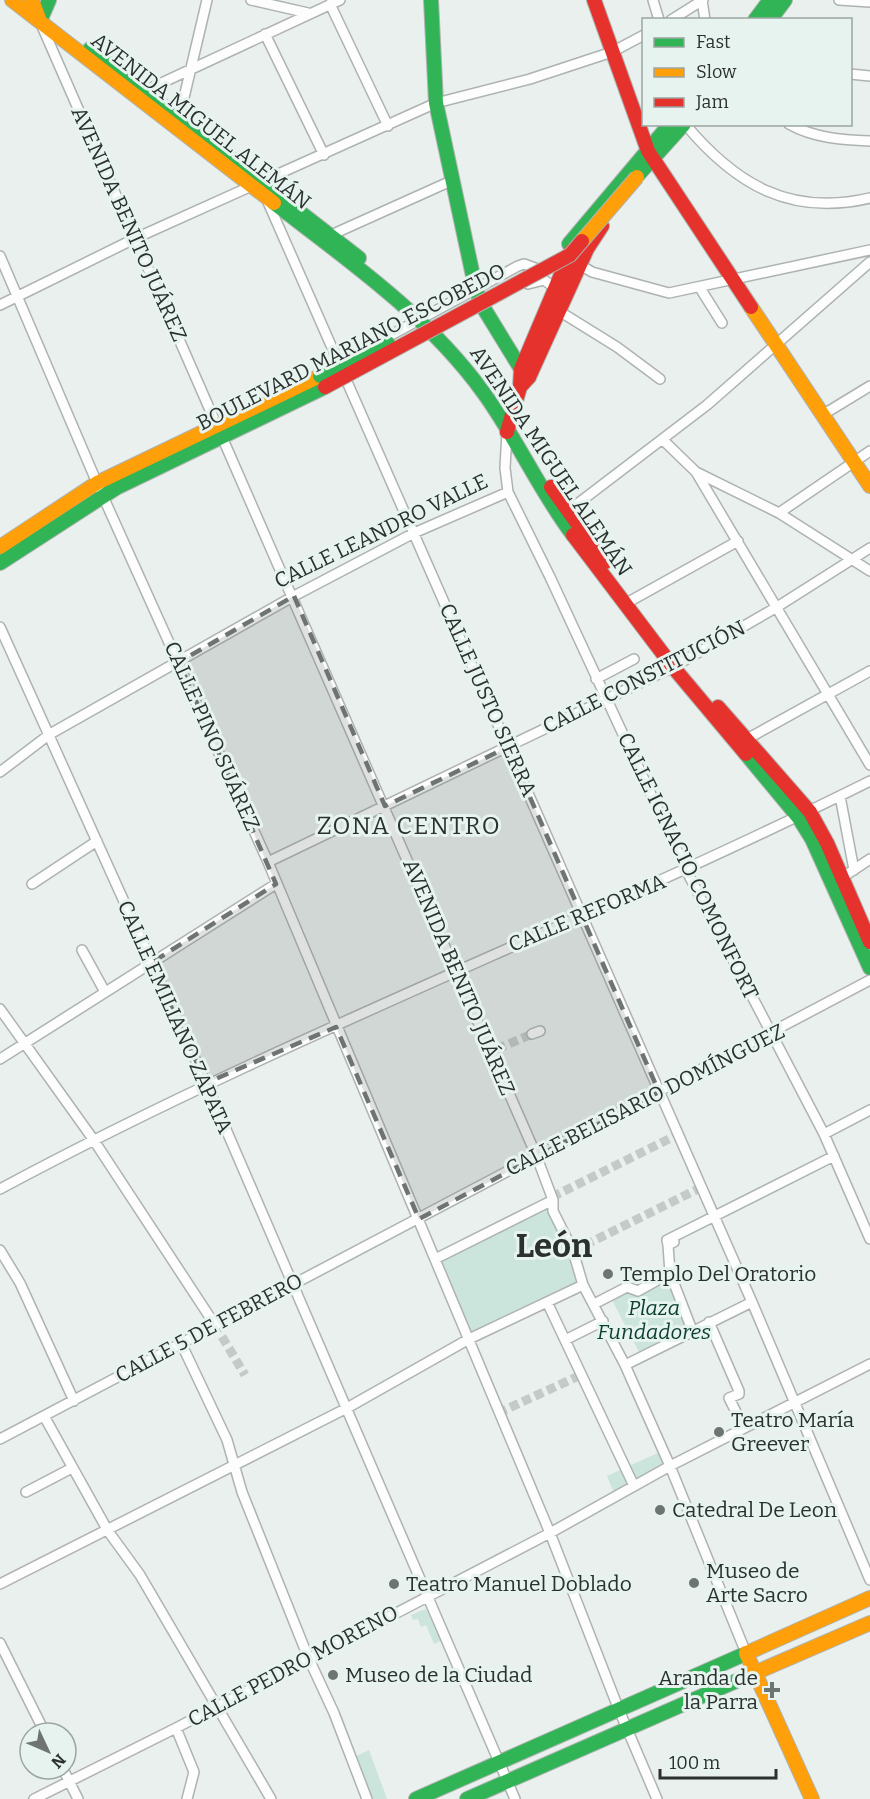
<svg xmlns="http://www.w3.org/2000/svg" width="870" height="1799" font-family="Bitter,serif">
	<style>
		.green { fill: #cbe4dc }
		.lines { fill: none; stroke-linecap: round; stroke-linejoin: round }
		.street-tunnel { stroke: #c3cac7; stroke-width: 9; stroke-dasharray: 9 4.5; stroke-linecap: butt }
		.street-casing { stroke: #aeb3b1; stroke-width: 12 }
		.fast-casing { stroke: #aeb3b1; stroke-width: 16 }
		.slow-casing { stroke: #aeb3b1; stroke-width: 16 }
		.jam-casing { stroke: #aeb3b1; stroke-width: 16 }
		.street { stroke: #fcfdfc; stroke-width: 9 }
		.fast { stroke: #30b455; stroke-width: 14 }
		.slow { stroke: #ff9f0a; stroke-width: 14 }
		.jam { stroke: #e5322d; stroke-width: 14 }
		.fast-bridge-casing { stroke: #aeb3b1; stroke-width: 16; stroke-linecap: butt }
		.slow-bridge-casing { stroke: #aeb3b1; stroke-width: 16; stroke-linecap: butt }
		.jam-bridge-casing { stroke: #aeb3b1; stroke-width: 16; stroke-linecap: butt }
		.fast-bridge { stroke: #30b455; stroke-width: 14 }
		.slow-bridge { stroke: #ff9f0a; stroke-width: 14 }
		.jam-bridge { stroke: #e5322d; stroke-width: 14 }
		.marked { fill: #6e7472; fill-opacity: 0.2; stroke: #6e7472; stroke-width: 4.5; stroke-dasharray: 12 8; stroke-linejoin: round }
		.poi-dot { fill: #6e7472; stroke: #e6f3ee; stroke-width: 2 }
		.labels { text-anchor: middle; stroke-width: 6; stroke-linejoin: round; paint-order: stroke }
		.street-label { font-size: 21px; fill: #2c312f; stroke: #e6f3ee }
		.poi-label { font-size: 21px; fill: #2c312f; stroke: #e6f3ee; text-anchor: start }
		.park-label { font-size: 21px; font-style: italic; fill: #0d3e32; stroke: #e6f3ee }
		.quarter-label { font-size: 24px; letter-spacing: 1.5px; fill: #2c312f; stroke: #e6f3ee }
		.town-label { font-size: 33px; font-weight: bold; fill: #2c312f; stroke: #e6f3ee }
	</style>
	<rect width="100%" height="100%" fill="#e9f0ed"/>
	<path class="green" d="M546,1208L582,1280L471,1336L439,1261Z
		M666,1281L692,1332L642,1358L612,1300L634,1289L638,1296Z
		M660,1452L666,1466L614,1493L607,1476Z
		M426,1609L441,1641L434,1644L426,1625L421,1627L418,1619L413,1620L411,1615Z
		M369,1750L387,1799H373L354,1757Z"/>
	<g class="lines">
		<path class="street-tunnel" d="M497,1049L532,1034
			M552,1197L677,1135
			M573,1251L700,1188
			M215,1325L245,1375
			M498,1413L581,1375"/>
		<defs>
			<path id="street" d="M251,0L308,13
				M653,0L659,20
				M702,0L705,20
				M839,0L870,2
				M330,4L388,126
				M671,20L703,0
				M41,24L217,426L219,425
				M265,34L324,155
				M850,74L870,76
				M140,93L340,0
				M178,123L207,0
				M685,124C735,184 790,217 870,198
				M789,124C814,138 842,140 870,141
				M267,200L752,1302L870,1580
				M331,235L451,181
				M0,256L97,483L268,862L550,1533L619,1710L657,1799
				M577,263L592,272L669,293L870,250
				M528,284L544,280L555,288
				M700,288L722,323
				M0,305L136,238L436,103L530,79L612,52L644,35
				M559,311L617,347L660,379
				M380,341L518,266L524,264L543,271
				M824,414L870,386
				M507,432L505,468L508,492L550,577L686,870L824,1134L870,1239
				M222,437L536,1155L553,1200V1211L573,1251L583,1285L625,1365L670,1466L746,1653
				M663,440L696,472L870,765
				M696,472L779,513L870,571
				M568,511L707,405L870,262
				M779,513L870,451
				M632,600L738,541
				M0,627L206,1083L515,1799
				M596,679L634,659
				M747,739L870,671
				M0,772L50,734L294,596L414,533L508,492
				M840,796L854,870
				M268,862L673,667L777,607L870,548
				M843,877L870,859
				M32,884L97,841
				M82,950L105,992
				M0,1009L93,1139L215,1325
				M532,1034L540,1031
				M0,1059L276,884
				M824,1134L870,1110
				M0,1189C283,1037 583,924 870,781
				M674,1242L668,1245L670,1273L692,1330
				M668,1245L667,1240L834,1156
				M0,1250L20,1283L74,1401
				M435,1259L553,1200
				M547,1302L634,1486
				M594,1304L627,1287L638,1291L670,1273
				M709,1322L739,1391V1394L729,1398L744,1428
				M565,1340L603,1321
				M181,1343L227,1440L242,1492L308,1657L334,1713L367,1799
				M625,1365L752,1302
				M44,1416L108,1531L140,1575L271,1799
				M0,1439L870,980
				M26,1492L72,1468
				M0,1584L347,1408L469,1339L583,1285
				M0,1643L45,1733
				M176,1728L194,1772L187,1799
				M63,1769L78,1799
				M34,1799L176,1728L550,1533L670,1466L870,1364"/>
			<path id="fast" d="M431,0L436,103L476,290L483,307L521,369L529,377
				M755,20L770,0
				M770,20L785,0
				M40,21L49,0
				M90,49L359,258
				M638,175L684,124
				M274,203C348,260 427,315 483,392C516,437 539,490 573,535
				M569,244L670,124
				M0,563L116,488L325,387
				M746,754L799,818L812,839L870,968
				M416,1799L747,1653
				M467,1799L750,1675"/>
			<path id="slow" d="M12,0L274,203
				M32,0L40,21
				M751,307L870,486
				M0,547L97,483L320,376
				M746,1653L812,1799
				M747,1653L870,1598
				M750,1675L870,1623"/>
			<path id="jam" d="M594,0L648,151L751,307
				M520,387L529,377L587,249L602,226
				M507,432L520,387L521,369L571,251
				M551,487L605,562
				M573,535L673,667L746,754
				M718,707L810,812L827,843L870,942"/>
		</defs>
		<use href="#street" class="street-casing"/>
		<use href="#fast" class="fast-casing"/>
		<use href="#slow" class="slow-casing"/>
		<use href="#jam" class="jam-casing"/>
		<use href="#street" class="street"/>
		<use href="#fast" class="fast"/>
		<use href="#slow" class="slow"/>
		<use href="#jam" class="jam"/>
		<defs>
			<path id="fast-bridge" d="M320,376L388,343"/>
			<path id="slow-bridge" d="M582,241L637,177"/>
			<path id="jam-bridge" d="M325,387L570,255L582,241"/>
		</defs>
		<use href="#fast-bridge" class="fast-bridge-casing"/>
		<use href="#slow-bridge" class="slow-bridge-casing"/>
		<use href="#jam-bridge" class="jam-bridge-casing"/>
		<use href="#fast-bridge" class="fast-bridge"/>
		<use href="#slow-bridge" class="slow-bridge"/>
		<use href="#jam-bridge" class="jam-bridge"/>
	</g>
	<path class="marked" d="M294,596L385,806L508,747L659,1092L419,1219L336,1027L206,1083L151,963L276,884L179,662Z"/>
	<g class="poi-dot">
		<circle cx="608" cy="1274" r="6"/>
		<circle cx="719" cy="1432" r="6"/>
		<circle cx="660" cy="1510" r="6"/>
		<circle cx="694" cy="1583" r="6"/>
		<circle cx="394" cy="1584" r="6"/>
		<circle cx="333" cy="1675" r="6"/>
		<path d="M769 1681h6v6h6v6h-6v6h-6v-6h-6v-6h6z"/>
	</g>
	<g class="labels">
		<g class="street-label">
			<text transform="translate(201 121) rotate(38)" y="7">AVENIDA MIGUEL ALEMÁN</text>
			<text transform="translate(129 224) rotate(66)" y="7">AVENIDA BENITO JUÁREZ</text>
			<text transform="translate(351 347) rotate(-27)" y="7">BOULEVARD MARIANO ESCOBEDO</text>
			<text transform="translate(551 461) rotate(56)" y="7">AVENIDA MIGUEL ALEMÁN</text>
			<text transform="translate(381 531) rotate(-26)" y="7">CALLE LEANDRO VALLE</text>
			<text transform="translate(644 677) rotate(-27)" y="7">CALLE CONSTITUCIÓN</text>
			<text transform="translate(488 700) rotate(66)" y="7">CALLE JUSTO SIERRA</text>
			<text transform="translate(212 736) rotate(66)" y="7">CALLE PINO SUÁREZ</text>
			<text transform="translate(688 866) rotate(64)" y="7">CALLE IGNACIO COMONFORT</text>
			<text transform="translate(587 913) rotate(-23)" y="7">CALLE REFORMA</text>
			<text transform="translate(459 977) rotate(67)" y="7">AVENIDA BENITO JUÁREZ</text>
			<text transform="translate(175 1017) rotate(66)" y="7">CALLE EMILIANO ZAPATA</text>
			<text transform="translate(645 1100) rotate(-27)" y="7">CALLE BELISARIO DOMÍNGUEZ</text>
			<text transform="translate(209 1328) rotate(-28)" y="7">CALLE 5 DE FEBRERO</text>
			<text transform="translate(293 1666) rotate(-28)" y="7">CALLE PEDRO MORENO</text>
		</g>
		<g class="poi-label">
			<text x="620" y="1281">Templo Del Oratorio</text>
			<text x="731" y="1427">Teatro María<tspan x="731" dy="24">Greever</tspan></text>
			<text x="672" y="1517">Catedral De Leon</text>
			<text x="706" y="1578">Museo de<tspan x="706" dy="24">Arte Sacro</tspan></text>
			<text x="406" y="1591">Teatro Manuel Doblado</text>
			<text x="345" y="1682">Museo de la Ciudad</text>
			<text x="758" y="1685" text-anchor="end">Aranda de<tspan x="758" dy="24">la Parra</tspan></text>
		</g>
		<g class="park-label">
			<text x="654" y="1315">Plaza<tspan x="654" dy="24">Fundadores</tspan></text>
		</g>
		<g class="quarter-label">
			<text x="409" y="834">ZONA CENTRO</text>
		</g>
		<g class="town-label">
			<text x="554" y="1257">León</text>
		</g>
	</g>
	<rect x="642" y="18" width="210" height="108" fill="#e6f3ee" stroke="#9ca5a2" stroke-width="1.5"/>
	<rect x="654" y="38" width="30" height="9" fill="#30b455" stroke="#9ca5a2" stroke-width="1.5"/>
	<text x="696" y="48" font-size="18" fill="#2c312f">Fast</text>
	<rect x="654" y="68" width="30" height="9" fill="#ff9f0a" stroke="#9ca5a2" stroke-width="1.5"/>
	<text x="696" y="78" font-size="18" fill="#2c312f">Slow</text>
	<rect x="654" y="98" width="30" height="9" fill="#e5322d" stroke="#9ca5a2" stroke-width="1.5"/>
	<text x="696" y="108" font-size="18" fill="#2c312f">Jam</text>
	<g transform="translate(48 1751) rotate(134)"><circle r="28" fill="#e6f3ee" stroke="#9ca5a2" stroke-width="1.5"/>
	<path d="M0-4.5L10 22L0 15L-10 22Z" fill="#6e7472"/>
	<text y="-9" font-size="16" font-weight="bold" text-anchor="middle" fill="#2c312f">N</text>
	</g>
	<path d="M660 1769v9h116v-9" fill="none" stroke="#2c312f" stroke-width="3"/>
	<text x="669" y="1769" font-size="18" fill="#2c312f" stroke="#e6f3ee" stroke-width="4.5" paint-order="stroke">100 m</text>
</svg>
